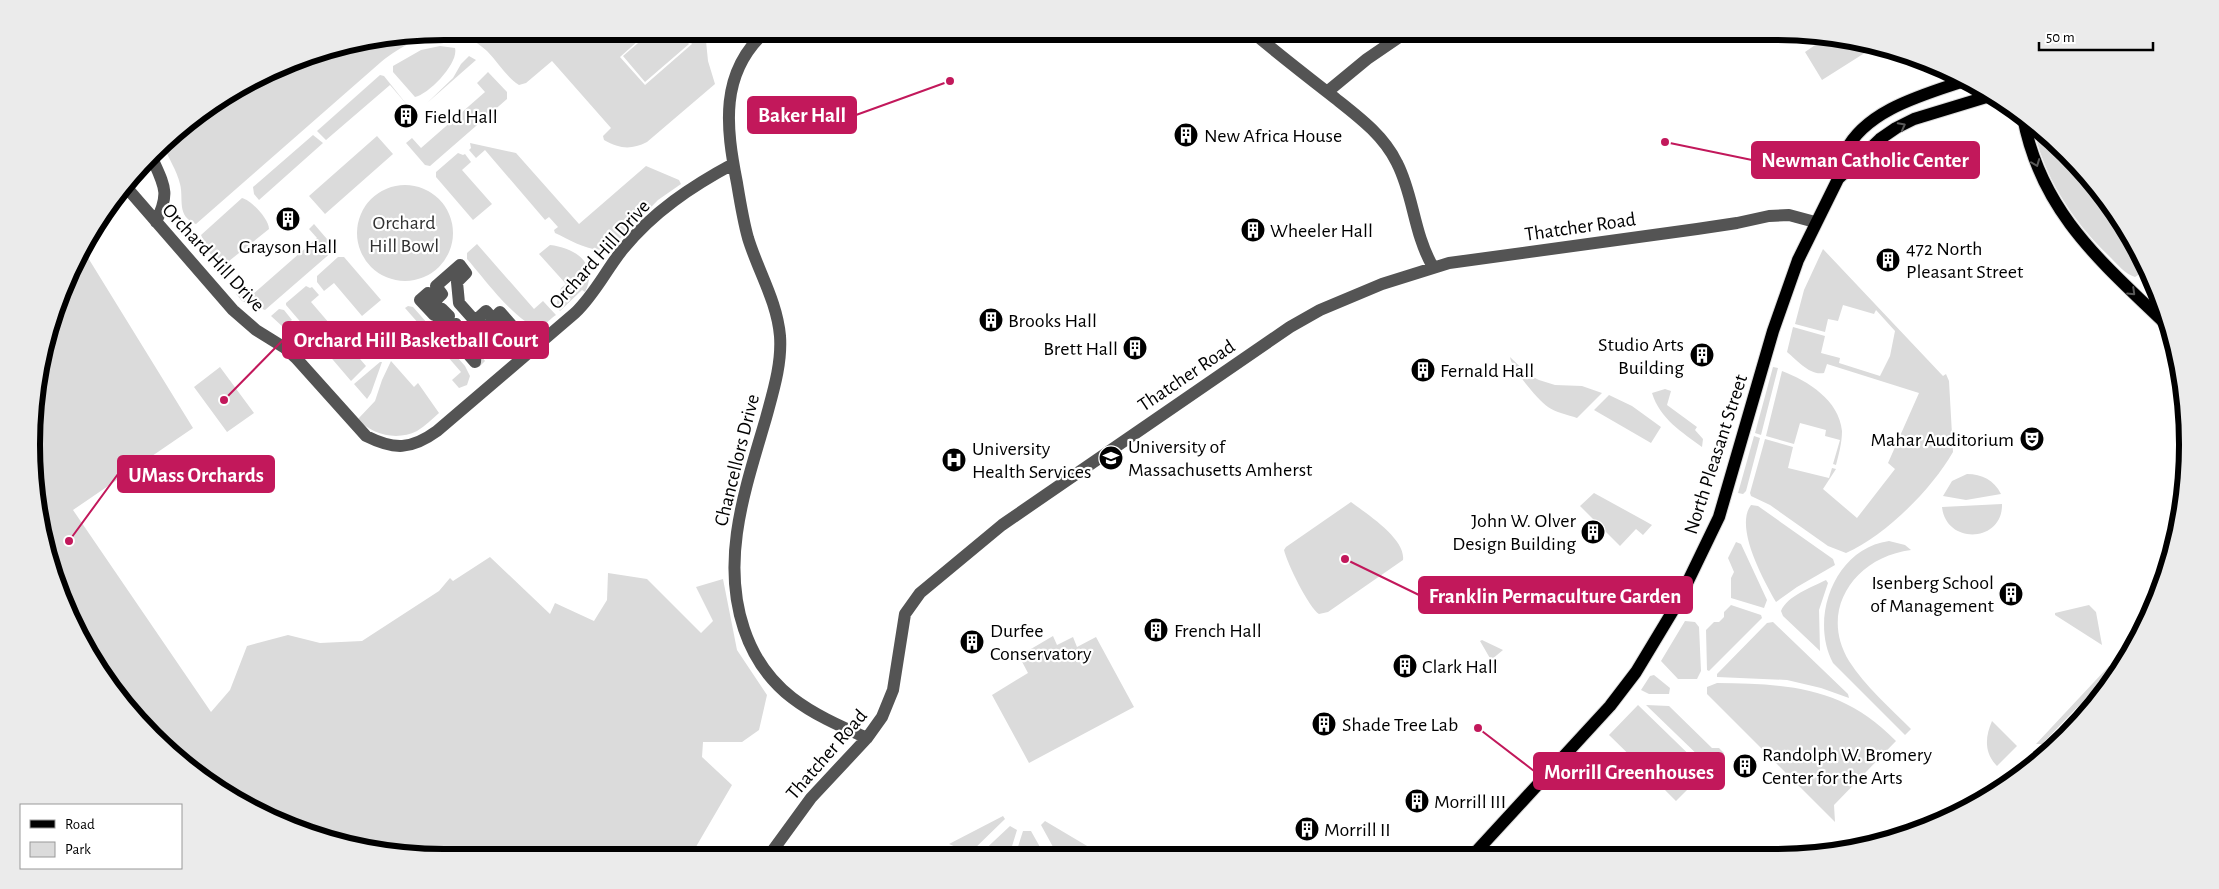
<svg xmlns="http://www.w3.org/2000/svg" width="2219" height="889" font-family="'Alegreya Sans',sans-serif">
	<style>
		.green { fill: #dbdbdb }
		.lines { fill: none; stroke-linecap: round; stroke-linejoin: round }
		.major-casing { stroke: #dbdbdb; stroke-width: 14 }
		.minor { stroke: #545454; stroke-width: 12 }
		.major { stroke: #000; stroke-width: 12 }
		.oneway { stroke: #595959 }
		.labels { text-anchor: middle; stroke-width: 4.5; stroke-linejoin: round; paint-order: stroke }
		.poi-label { font-size: 20px; fill: #000; stroke: #fff; text-anchor: start }
		.park-label { font-size: 20px; fill: #323232; stroke: #fff }
		.street-label { font-size: 20px; fill: #000; stroke: #fff }
		.rim { fill: none; stroke: #000; stroke-width: 6 }
		.leader { fill: none; stroke: #c2185b; stroke-width: 2 }
		.callout-dot { fill: #c2185b; stroke: #fff; stroke-width: 2 }
		.callout { fill: #c2185b; stroke: #c2185b; stroke-width: 2 }
		.callout-label { font-size: 21px; text-anchor: middle; font-weight: bold; fill: #fff }
	</style>
	<rect width="100%" height="100%" fill="#fff"/>
	<path class="green" d="M445,31H649L620,57L645,85L692,44L681,31H705L708,61L715,84L647,142C631,150 620,149 604,140L603,136L611,128L552,61L526,83L519,85C506,77 498,62 487,51C452,19 413,37 381,62L196,224C176,216 184,199 180,184C177,171 168,157 163,145L172,134L238,86L311,53Z
		M652,31H678L689,44L645,82L623,56Z
		M1824,39L1870,47L1871,49L1822,80L1805,52Z
		M440,46L455,48C459,63 429,94 415,97L393,72V66L421,50Z
		M469,56L476,60L427,103L453,78L461,64Z
		M488,72L507,92V99L430,166L425,165L406,143L412,138L421,148L485,92L477,83Z
		M380,75L384,76L408,106L390,85L326,140L317,131Z
		M2033,124L2047,134L2061,149L2084,183L2119,220L2145,261L2148,269L2135,277C2125,274 2118,265 2111,258C2074,223 2042,176 2033,124Z
		M313,135L323,143L259,200L254,194L253,187Z
		M377,136L393,154L325,214L309,196Z
		M470,143L516,153L579,224L646,166L679,180L681,184L658,200L612,247C594,256 571,240 555,233L554,230L558,227L549,217L545,220L485,150L476,158L469,150L471,148Z
		M458,153L463,155L465,154L471,162L462,170L492,204L473,220L436,177V172Z
		M357 233a48 48 0 1 1 96 0a48 48 0 1 1-96 0Z
		M242,198C251,200 269,219 269,229L224,265L218,266L208,250L201,235Z
		M314,224L333,246V251L265,310L242,301L236,294L245,285L253,294L317,238L309,229Z
		M477,244L534,309L543,301L556,315C551,318 546,325 540,326C521,330 480,273 467,259V253Z
		M550,245C576,248 599,264 585,292L582,290L560,311L556,306L561,288L566,284L539,254Z
		M82,248L193,428L73,510L211,712L230,690L247,646L288,635L320,643L362,641L439,591L450,578L453,581L490,557L550,614L555,603L594,621L607,600L608,573L647,579L701,633L713,621L696,587L723,579L737,650L767,695L759,730L742,742H703L702,757L732,785L690,857L445,858L312,836L193,773L101,674L63,603L39,525L35,390L53,312Z
		M1823,249L1943,376L1946,374L1949,381L1953,452C1931,490 1886,535 1846,553L1828,546L1770,505L1751,496L1750,493L1765,439L1793,447L1788,468L1829,478L1832,468L1836,469L1823,489L1857,518L1895,469L1888,463L1919,393L1827,364L1824,373C1810,376 1797,360 1787,352L1793,327L1825,336L1821,353L1840,358L1839,363L1880,376L1890,356L1895,331L1876,310L1874,314L1843,305L1838,321L1828,319L1825,332L1795,324L1804,290Z
		M338,257H344L381,300L362,316L334,283L324,291L317,282V276Z
		M306,286L310,288L312,287L319,295L311,302L366,366L351,381L286,305V303Z
		M408,306L413,307L465,366L470,376L467,385L459,388L452,380L461,372L405,308Z
		M279,309L284,310L292,320L283,327L271,316Z
		M493,330L518,332L514,336L511,333L483,358L485,361L479,367L476,346Z
		M1510,357L1529,375L1539,380L1555,385L1582,386L1602,393L1577,418C1568,415 1555,412 1548,407C1538,400 1511,368 1510,357Z
		M391,361L414,387L418,383L439,413C432,419 425,426 417,431C397,441 372,435 358,419L375,401L382,380Z
		M380,362H382L371,393L367,399L354,384Z
		M220,367L254,413L227,432L194,387Z
		M1773,367L1778,368L1761,435L1755,433Z
		M1782,371C1808,381 1839,400 1842,431C1842,442 1839,454 1836,465L1833,464L1840,440L1825,436L1826,430L1800,423L1794,444L1766,436Z
		M1665,389L1671,391L1667,405L1697,427L1695,430L1703,439L1702,447C1682,432 1660,419 1652,393Z
		M1609,395L1632,406L1661,427L1651,443L1594,410Z
		M1754,436L1760,438L1746,491L1743,494L1738,493Z
		M1967,474C1982,474 1994,480 2001,494L1966,500L1943,496L1952,481Z
		M1594,493L1645,521L1652,525L1643,535L1636,529L1620,546L1580,506Z
		M1351,502C1367,514 1406,539 1403,560L1328,612L1319,614C1309,608 1287,563 1284,550L1286,547Z
		M2002,504C2003,543 1946,545 1942,507Z
		M1751,505L1758,506L1833,559L1835,565L1797,587L1776,602C1764,581 1734,527 1751,505Z
		M1889,541L1905,545L1911,550C1855,557 1818,610 1849,661C1865,686 1890,708 1911,729L1905,735L1833,663C1809,618 1835,548 1889,541Z
		M1736,542L1741,544L1767,600L1764,608L1731,598V578L1734,572L1728,558Z
		M1826,580L1828,583L1819,610L1820,651L1783,616L1781,611C1787,596 1812,587 1826,580Z
		M1731,605L1761,615L1762,618L1709,671L1707,670L1706,630L1714,622H1719L1724,617V612Z
		M2089,605L2096,612L2102,645L2055,615V613Z
		M1685,621L1695,622L1699,627L1701,671L1697,679H1678L1661,661Z
		M1773,622L1848,694L1849,698L1821,688L1787,680L1717,677V674L1767,623Z
		M1053,636L1057,645L1073,637L1077,647L1096,637L1134,707L1029,763L992,695L1028,673L1019,656Z
		M1482,640L1503,650L1491,660L1480,641Z
		M2114,665L2117,666L2042,744H2036L2109,666Z
		M1654,675L1670,688L1669,694H1649L1641,690L1650,676Z
		M1717,683C1788,684 1843,686 1896,741L1834,805L1835,822L1707,694V687Z
		M1638,705L1706,771L1676,801L1665,790V776H1651L1609,735Z
		M1646,705L1669,706L1712,748H1719L1724,753L1715,762H1705Z
		M1992,721L2017,746L1997,766C1984,753 1985,737 1992,721Z
		M1003,816L1005,819L970,853L949,844Z
		M1045,821L1104,856H1058L1041,825Z
		M1010,826L1017,830L1009,856H978Z
		M1023,831H1031L1045,856H1015Z
		M951,852L965,856H934Z"/>
	<g class="lines">
		<defs>
			<path id="major" d="M2023,117C2041,214 2104,264 2171,329
				M1838,178C1840,170 1841,159 1845,152C1866,109 1926,94 1967,80
				M1473,855L1610,706L1636,672L1677,604L1719,517L1773,331L1798,260L1838,179L1880,139L1896,128L1914,119L1993,95"/>
		</defs>
		<use href="#major" class="major-casing"/>
		<path class="minor" d="M766,31C719,73 726,127 737,183C740,201 743,220 748,238C758,271 777,301 780,336C782,364 773,392 766,418C746,487 720,558 744,629C765,692 810,713 867,738
			M1251,31C1277,53 1304,74 1331,95C1356,115 1383,134 1397,163C1414,196 1413,232 1433,267
			M1327,92L1367,59L1408,31
			M152,158C165,187 170,193 156,222
			M127,188L233,310L256,330L285,348L296,358L366,436C394,450 411,450 437,431L575,313C595,294 606,270 623,249C653,212 692,186 733,164
			M460,265L466,273L457,282L459,303L475,321L486,311L493,319L500,312L514,328L485,326L477,332L475,362L455,339L462,332L456,324L448,331L441,323L449,316L442,309L434,315L420,300L428,293L435,301L442,294L436,286Z
			M768,857L811,798L867,738L882,717L893,690L905,614L920,593L1002,525L1290,327L1320,310L1382,284L1449,263L1697,229L1737,223L1769,216L1789,215L1815,222"/>
		<use href="#major" class="major"/>
	</g>
	<defs><path id="oneway-chevron" d="M-2-3.5L2.5 0L-2 3.5" fill="none" stroke-width="1.6" stroke-linecap="round" stroke-linejoin="round" transform="scale(1.25)"/></defs>
	<g class="oneway">
		<use href="#oneway-chevron" transform="translate(1902 126) rotate(-28)"/>
		<use href="#oneway-chevron" transform="translate(2036 163) rotate(69)"/>
		<use href="#oneway-chevron" transform="translate(2132 292) rotate(44)"/>
	</g>
	<defs>
		<symbol id="building-disc" viewBox="-11 -11 22 22"><circle r="9.5" fill="#000" stroke="#fff"/><path d="M-4-6H4V6H1V3H-1V6H-4ZM-2.5-4.3h1.7v1.8h-1.7ZM.8-4.3h1.7v1.8H.8ZM-2.5-1h1.7V.8h-1.7ZM.8-1h1.7V.8H.8Z" fill="#fff"/></symbol>
		<symbol id="theatre-disc" viewBox="-11 -11 22 22"><circle r="9.5" fill="#000" stroke="#fff"/><path d="M-5-5.5Q0-4 5-5.5V0Q5 5 0 6Q-5 5-5 0ZM-3.3-2.5H-1v1.5H-3.3ZM1-2.5H3.3v1.5H1ZM-2.8 1Q0 5.5 2.8 1Z" fill="#fff"/></symbol>
		<symbol id="university-disc" viewBox="-11 -11 22 22"><circle r="9.5" fill="#000" stroke="#fff"/><path d="M0-5L7-2L0 1L-7-2ZM-4 1L0 2.5L4 1V4Q0 6-4 4Z" fill="#fff"/></symbol>
		<symbol id="hospital-disc" viewBox="-11 -11 22 22"><circle r="9.5" fill="#000" stroke="#fff"/><path d="M-5-5h3v3.5h4V-5h3V5h-3V1.5h-4V5h-3Z" fill="#fff"/></symbol>
	</defs>
	<g fill-rule="evenodd">
		<use href="#building-disc" x="392" y="102" width="28" height="28"/>
		<use href="#building-disc" x="1172" y="121" width="28" height="28"/>
		<use href="#building-disc" x="274" y="205" width="28" height="28"/>
		<use href="#building-disc" x="1239" y="216" width="28" height="28"/>
		<use href="#building-disc" x="1874" y="246" width="28" height="28"/>
		<use href="#building-disc" x="977" y="306" width="28" height="28"/>
		<use href="#building-disc" x="1121" y="334" width="28" height="28"/>
		<use href="#building-disc" x="1688" y="341" width="28" height="28"/>
		<use href="#building-disc" x="1409" y="356" width="28" height="28"/>
		<use href="#theatre-disc" x="2018" y="425" width="28" height="28"/>
		<use href="#university-disc" x="1097" y="444" width="28" height="28"/>
		<use href="#hospital-disc" x="940" y="446" width="28" height="28"/>
		<use href="#building-disc" x="1579" y="518" width="28" height="28"/>
		<use href="#building-disc" x="1997" y="580" width="28" height="28"/>
		<use href="#building-disc" x="1142" y="616" width="28" height="28"/>
		<use href="#building-disc" x="958" y="628" width="28" height="28"/>
		<use href="#building-disc" x="1391" y="652" width="28" height="28"/>
		<use href="#building-disc" x="1310" y="710" width="28" height="28"/>
		<use href="#building-disc" x="1731" y="752" width="28" height="28"/>
		<use href="#building-disc" x="1403" y="787" width="28" height="28"/>
		<use href="#building-disc" x="1293" y="815" width="28" height="28"/>
	</g>
	<g class="labels">
		<g class="poi-label">
			<text x="424" y="123">Field Hall</text>
			<text x="1204" y="142">New Africa House</text>
			<text x="1270" y="237">Wheeler Hall</text>
			<text x="288" y="253" text-anchor="middle">Grayson Hall</text>
			<text x="1906" y="255">472 North<tspan x="1906" dy="23">Pleasant Street</tspan></text>
			<text x="1008" y="327">Brooks Hall</text>
			<text x="1684" y="351" text-anchor="end">Studio Arts<tspan x="1684" dy="23">Building</tspan></text>
			<text x="1118" y="355" text-anchor="end">Brett Hall</text>
			<text x="1440" y="377">Fernald Hall</text>
			<text x="2014" y="446" text-anchor="end">Mahar Auditorium</text>
			<text x="1128" y="453">University of<tspan x="1128" dy="23">Massachusetts Amherst</tspan></text>
			<text x="972" y="455">University<tspan x="972" dy="23">Health Services</tspan></text>
			<text x="1576" y="527" text-anchor="end">John W. Olver<tspan x="1576" dy="23">Design Building</tspan></text>
			<text x="1994" y="589" text-anchor="end">Isenberg School<tspan x="1994" dy="23">of Management</tspan></text>
			<text x="990" y="637">Durfee<tspan x="990" dy="23">Conservatory</tspan></text>
			<text x="1174" y="637">French Hall</text>
			<text x="1422" y="673">Clark Hall</text>
			<text x="1342" y="731">Shade Tree Lab</text>
			<text x="1762" y="761">Randolph W. Bromery<tspan x="1762" dy="23">Center for the Arts</tspan></text>
			<text x="1434" y="808">Morrill III</text>
			<text x="1324" y="836">Morrill II</text>
		</g>
		<g class="park-label">
			<text x="404" y="229">Orchard<tspan x="404" dy="23">Hill Bowl</tspan></text>
		</g>
		<g class="street-label">
			<text transform="translate(1580 226) rotate(-8)" y="7">Thatcher Road</text>
			<text transform="translate(599 254) rotate(-48)" y="7">Orchard Hill Drive</text>
			<text transform="translate(214 257) rotate(47)" y="7">Orchard Hill Drive</text>
			<text transform="translate(1186 375) rotate(-34)" y="7">Thatcher Road</text>
			<text transform="translate(1715 454) rotate(-72)" y="7">North Pleasant Street</text>
			<text transform="translate(736 460) rotate(-76)" y="7">Chancellors Drive</text>
			<text transform="translate(826 754) rotate(-49)" y="7">Thatcher Road</text>
		</g>
	</g>
	<path d="M0 0H2219V889H0ZM444 40H1775A404 404 0 0 1 2179 444V445A404 404 0 0 1 1775 849H444A404 404 0 0 1 40 445V444A404 404 0 0 1 444 40Z" fill="#ebebeb" fill-rule="evenodd"/>
	<path class="rim" d="M444 40H1775A404 404 0 0 1 2179 444V445A404 404 0 0 1 1775 849H444A404 404 0 0 1 40 445V444A404 404 0 0 1 444 40Z"/>
	<path class="leader" d="M950 81L856 115M1665 142L1752 160M224 400L283 340M69 541L118 474M1345 559L1419 595M1478 728L1534 771"/>
	<g class="callout-dot">
		<circle cx="950" cy="81" r="5"/>
		<circle cx="1665" cy="142" r="5"/>
		<circle cx="224" cy="400" r="5"/>
		<circle cx="69" cy="541" r="5"/>
		<circle cx="1345" cy="559" r="5"/>
		<circle cx="1478" cy="728" r="5"/>
	</g>
	<g class="callout">
		<rect x="748" y="97" width="108" height="36" rx="5"/>
		<rect x="1752" y="142" width="227" height="36" rx="5"/>
		<rect x="283" y="322" width="265" height="36" rx="5"/>
		<rect x="118" y="456" width="156" height="36" rx="5"/>
		<rect x="1419" y="577" width="273" height="36" rx="5"/>
		<rect x="1534" y="753" width="190" height="36" rx="5"/>
	</g>
	<g class="callout-label">
		<text x="802" y="122">Baker Hall</text>
		<text x="1865" y="167">Newman Catholic Center</text>
		<text x="416" y="347">Orchard Hill Basketball Court</text>
		<text x="196" y="482">UMass Orchards</text>
		<text x="1555" y="603">Franklin Permaculture Garden</text>
		<text x="1629" y="779">Morrill Greenhouses</text>
	</g>
	<rect x="20" y="804" width="162" height="65" fill="#ffffff" stroke="#999999"/>
	<rect x="30" y="820" width="25" height="8" fill="#000000" stroke="#999999"/>
	<text x="65" y="829" font-size="15" fill="#000000">Road</text>
	<rect x="30" y="842" width="25" height="15" fill="#dbdbdb" stroke="#999999"/>
	<text x="65" y="854" font-size="15" fill="#000000">Park</text>
	<path d="M2039 42v8h114v-8" fill="none" stroke="#000000" stroke-width="2.5"/>
	<text x="2046" y="42" font-size="15" fill="#000000" stroke="#ffffff" stroke-width="4" paint-order="stroke">50 m</text>
</svg>
